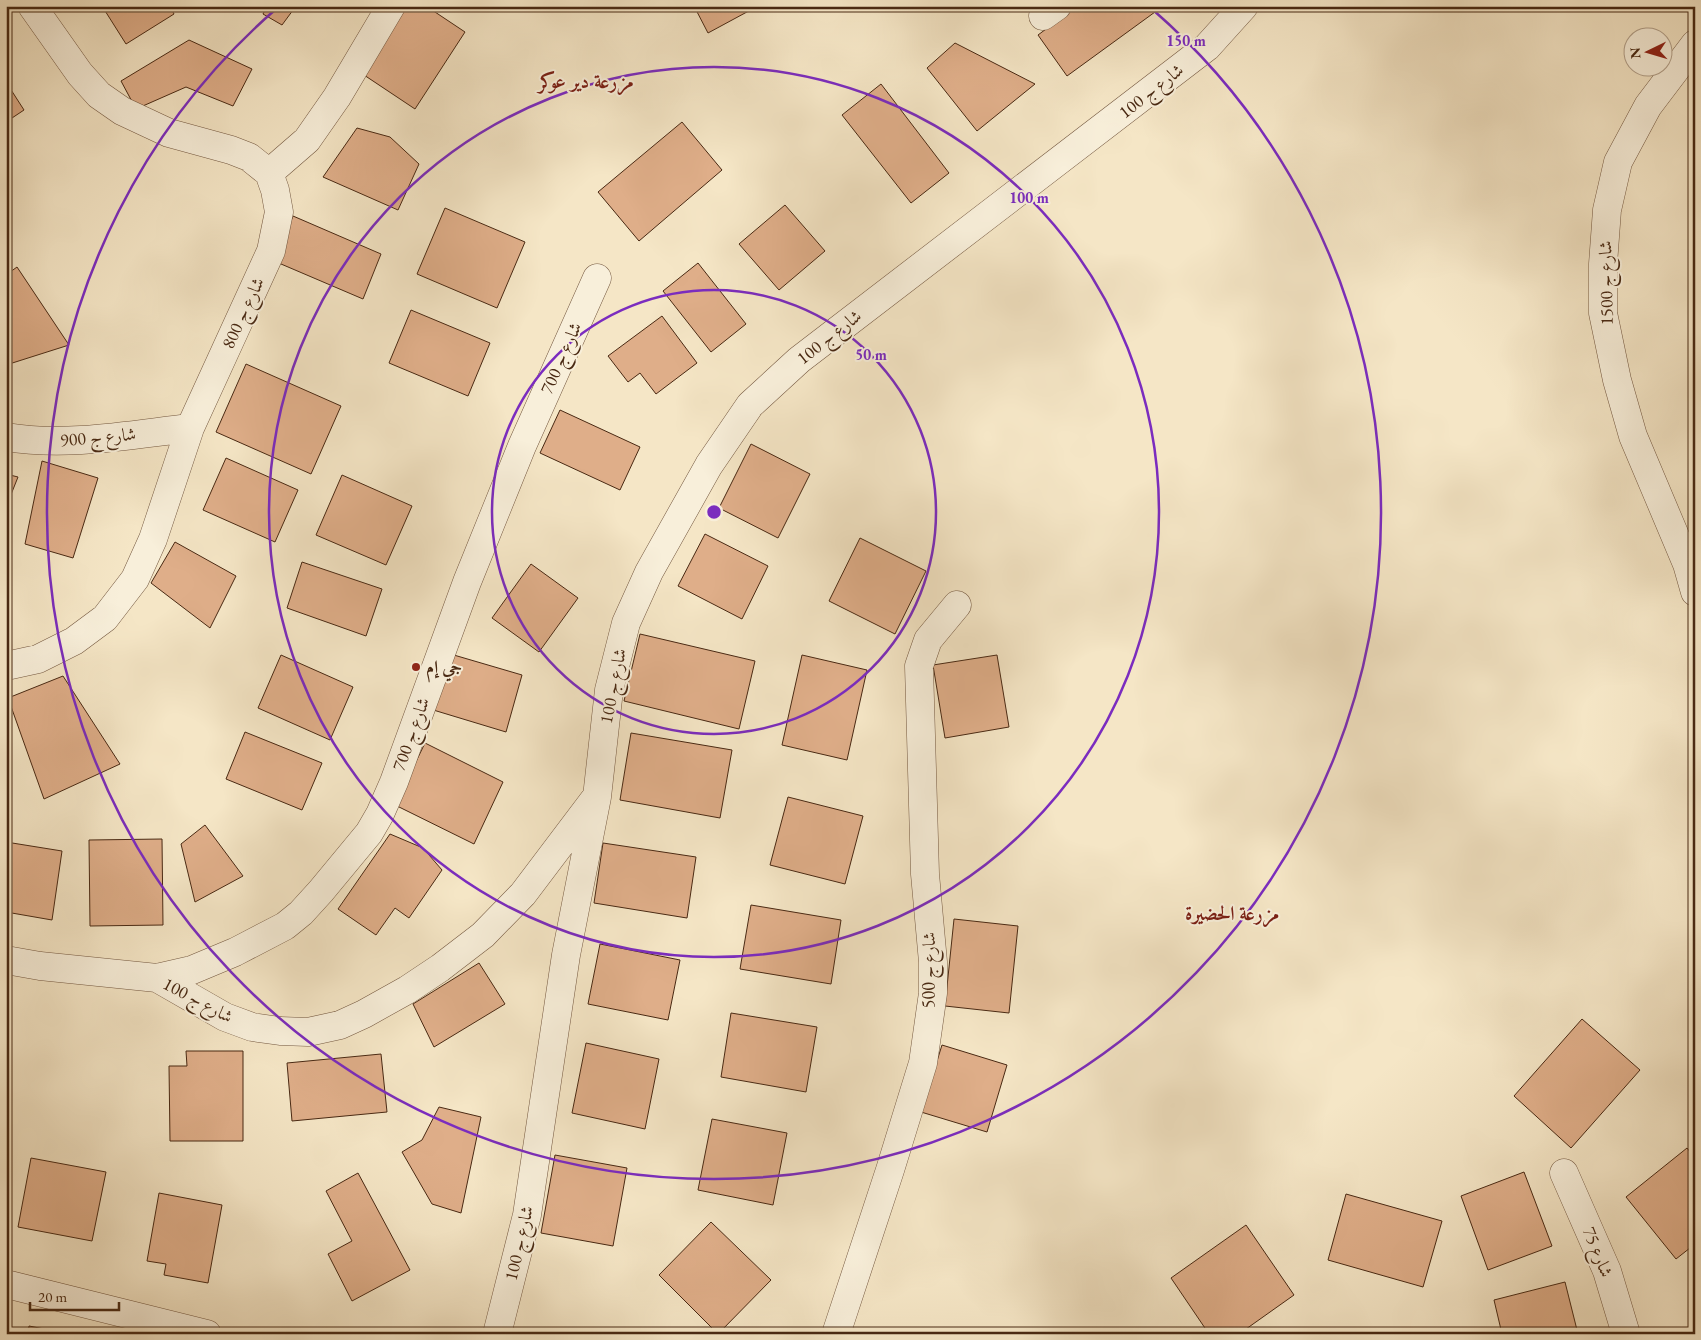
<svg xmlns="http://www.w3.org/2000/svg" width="1701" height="1340" font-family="'EB Garamond',Amiri,serif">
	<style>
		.building { fill: #dfae89; stroke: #492913 }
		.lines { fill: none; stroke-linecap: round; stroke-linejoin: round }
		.minor-casing { stroke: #745840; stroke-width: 29 }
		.minor { stroke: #f8efda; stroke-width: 28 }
		.ring { fill: none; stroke: #7b2cbf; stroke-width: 2.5 }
		.poi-dot { fill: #8f2418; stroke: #f8efda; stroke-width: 2 }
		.labels { text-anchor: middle; stroke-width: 4; stroke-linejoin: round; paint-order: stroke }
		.street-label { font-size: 18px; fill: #492913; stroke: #f8efda }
		.poi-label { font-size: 18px; font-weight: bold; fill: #492913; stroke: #f8efda; text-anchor: start }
		.quarter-label { font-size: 20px; font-weight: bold; fill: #7a1f14; stroke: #f8efda }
		.centre { fill: #7b2cbf; stroke: #f8efda; stroke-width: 2.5 }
		.ring-label { font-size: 15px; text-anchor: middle; font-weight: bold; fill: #7b2cbf; stroke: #f8efda; stroke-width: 4; stroke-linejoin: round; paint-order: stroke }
	</style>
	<rect width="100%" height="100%" fill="#f5e6c6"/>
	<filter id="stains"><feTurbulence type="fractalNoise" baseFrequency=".004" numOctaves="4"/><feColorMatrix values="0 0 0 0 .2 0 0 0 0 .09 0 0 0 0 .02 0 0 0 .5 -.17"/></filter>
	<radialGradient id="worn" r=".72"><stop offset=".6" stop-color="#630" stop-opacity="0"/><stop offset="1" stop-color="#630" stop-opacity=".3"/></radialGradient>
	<path class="building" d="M102,6H170L174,14L126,44Z
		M267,6H296L282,25L263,14Z
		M405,6H426L465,32L415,109L361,73Z
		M694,6H758L708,33Z
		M1077,6H1151L1155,12L1067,76L1038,35Z
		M189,40L252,69L233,106L186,87L136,109L121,81Z
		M955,43L1035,84L977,131L927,68Z
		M6,82L24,110L6,122Z
		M881,84L949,173L911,203L842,115Z
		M682,122L722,170L639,241L598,192Z
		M357,128L390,137L419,164L398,210L323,177Z
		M785,205L825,251L779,290L739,244Z
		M445,208L525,242L497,308L417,274Z
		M293,216L381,254L363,299L274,261Z
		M698,263L746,324L711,352L663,291Z
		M17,267L69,345L6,365V275Z
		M411,310L490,343L468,396L389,363Z
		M662,316L697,363L656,394L640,373L628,382L608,356Z
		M246,364L341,406L311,474L216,432Z
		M560,410L640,447L620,490L540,453Z
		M751,444L810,474L778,538L719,508Z
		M226,458L298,490L275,542L203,510Z
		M42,461L98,478L73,558L25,544Z
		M6,474L18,477L6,507Z
		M342,475L412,506L386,565L316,535Z
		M705,534L768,566L742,619L678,586Z
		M860,538L926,571L895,634L829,601Z
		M175,542L236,576L210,628L151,583Z
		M302,562L382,589L366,636L287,608Z
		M531,564L578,598L539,652L492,618Z
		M640,634L755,661L739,729L624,701Z
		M447,653L522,675L506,732L430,709Z
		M281,655L353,687L330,740L258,708Z
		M802,655L867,670L847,760L782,745Z
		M997,655L1009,727L945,738L933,665Z
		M63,676L120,764L44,799L8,698Z
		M245,732L322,763L302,810L226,779Z
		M631,733L732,750L720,818L620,800Z
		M425,743L503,782L474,844L395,805Z
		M788,797L863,816L845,884L770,865Z
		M205,825L243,876L195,902L181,844Z
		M390,834L423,848L442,870L409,918L395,908L376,935L338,909Z
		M162,839L163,925L90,926L89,840Z
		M6,842L62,851L52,920L6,912Z
		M603,843L696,857L687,918L594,903Z
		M751,905L841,920L831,984L740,969Z
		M954,919L1018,926L1009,1013L945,1006Z
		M600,944L680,960L668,1020L588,1004Z
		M479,963L505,1004L434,1047L413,1004Z
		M731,1013L817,1027L806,1092L721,1077Z
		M1582,1019L1640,1070L1571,1148L1514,1096Z
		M586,1043L659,1059L645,1129L572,1113Z
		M942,1045L1007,1065L987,1132L921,1112Z
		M186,1051H243V1141H170L169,1066H187Z
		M381,1054L387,1112L292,1121L287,1063Z
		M439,1107L481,1117L461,1213L432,1204L402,1152L422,1140Z
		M712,1119L787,1133L773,1205L698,1190Z
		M1687,1148L1695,1158V1244L1676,1259L1626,1197Z
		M555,1155L627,1168L613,1246L541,1233Z
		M31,1158L106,1172L92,1241L18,1227Z
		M1524,1172L1552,1246L1488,1270L1461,1196Z
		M358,1173L410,1270L352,1301L328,1254L352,1241L326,1191Z
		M159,1193L222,1205L208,1283L164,1275L166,1264L147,1261Z
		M1346,1194L1442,1221L1423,1287L1328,1260Z
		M711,1222L771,1280L718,1334L659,1275Z
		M1246,1225L1294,1295L1239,1334H1209L1171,1278Z
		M1565,1282L1578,1334H1502L1494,1300Z
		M29,1326L70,1334H28Z"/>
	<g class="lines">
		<defs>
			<path id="minor" d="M1043,16L1057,6
				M1695,44L1648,106L1618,162L1607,210L1603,264V313L1617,380L1633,436L1687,564L1695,592
				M269,173L307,140L337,97L391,6
				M6,437C67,447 129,435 190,428
				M6,666L38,659L74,641L105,618L135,579L153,539L190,428L271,251L279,212L275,190L269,173L249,157L231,150L169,133L122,111L99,95L80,74L32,6
				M6,960L40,966L157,978L225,1017L252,1027L280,1031L308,1032L340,1025L364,1014L407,990L440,968L483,935L523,894L594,800
				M157,978L192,970L235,952L285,926L301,913L321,891L369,833L380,814L394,782L467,582L522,446L597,278
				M1564,1173L1607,1271L1626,1334
				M6,1284L207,1334
				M497,1334L527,1215L566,955L597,797L609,690L626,623L649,572L709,465L750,405L799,360L1207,47L1244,6
				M836,1334L890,1170L923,1063L933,993V962L925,874L919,666L928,640L957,605"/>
		</defs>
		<use href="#minor" class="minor-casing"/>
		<use href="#minor" class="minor"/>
	</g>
	<g class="ring">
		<circle cx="714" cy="512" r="222"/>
		<circle cx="714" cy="512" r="445"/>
		<path d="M1152 9A667 667 0 1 1 276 9"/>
	</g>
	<circle class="poi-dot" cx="416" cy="667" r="5"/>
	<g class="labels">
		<g class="street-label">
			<text transform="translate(1151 91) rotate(-38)" y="6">شارع ج 100</text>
			<text transform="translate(1606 283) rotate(-91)" y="6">شارع ج 1500</text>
			<text transform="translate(243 313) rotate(-65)" y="6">شارع ج 800</text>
			<text transform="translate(829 337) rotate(-38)" y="6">شارع ج 100</text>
			<text transform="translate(561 358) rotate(-66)" y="6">شارع ج 700</text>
			<text transform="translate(98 437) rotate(-5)" y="6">شارع ج 900</text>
			<text transform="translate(613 686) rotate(-79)" y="6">شارع ج 100</text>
			<text transform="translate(411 734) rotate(-70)" y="6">شارع ج 700</text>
			<text transform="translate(929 970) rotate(-90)" y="6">شارع ج 500</text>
			<text transform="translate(198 1000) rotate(28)" y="6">شارع ج 100</text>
			<text transform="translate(519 1243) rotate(-77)" y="6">شارع ج 100</text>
			<text transform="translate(1598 1252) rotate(68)" y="6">شارع 75</text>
		</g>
		<g class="poi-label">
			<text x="426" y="673">جي إم</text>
		</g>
		<g class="quarter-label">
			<text x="586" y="88">مزرعة دير عوكر</text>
			<text x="1232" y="920">مزرعة الحضيرة</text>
		</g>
	</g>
	<circle cx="714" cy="512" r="8" class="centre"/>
	<g class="ring-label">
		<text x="1186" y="46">150 m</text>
		<text x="1029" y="203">100 m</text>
		<text x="871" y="360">50 m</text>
	</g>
	<rect width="1701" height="1340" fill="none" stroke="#f5e6c6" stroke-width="25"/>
	<rect x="8" y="8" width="1686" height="1325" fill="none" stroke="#492913" stroke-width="2.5"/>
	<rect x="12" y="12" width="1676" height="1315" fill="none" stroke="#492913"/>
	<g transform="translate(1648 52) rotate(265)"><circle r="24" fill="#f8efda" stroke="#b2a08a"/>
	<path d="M0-4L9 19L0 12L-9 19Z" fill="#8f2418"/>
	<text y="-8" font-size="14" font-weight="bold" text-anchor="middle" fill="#492913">N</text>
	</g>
	<path d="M30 1302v8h89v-8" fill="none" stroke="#492913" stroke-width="2.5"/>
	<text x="38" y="1302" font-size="15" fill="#492913" stroke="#f8efda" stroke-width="4" paint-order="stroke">20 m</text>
	<rect width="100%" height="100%" filter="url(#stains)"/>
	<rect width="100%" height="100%" fill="url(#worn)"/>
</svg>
